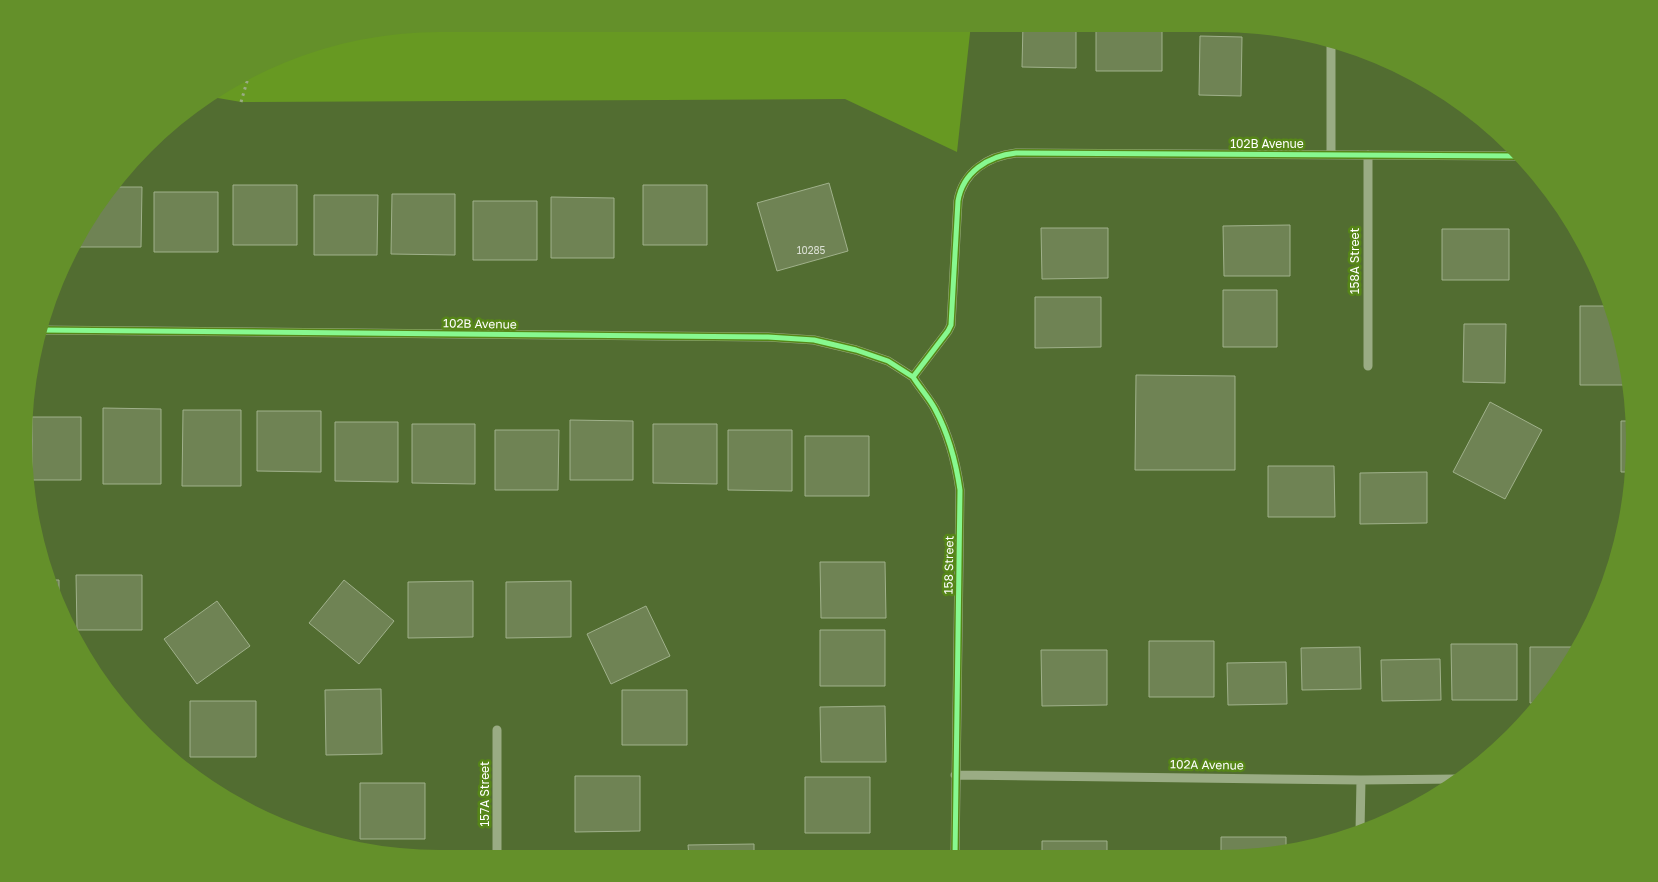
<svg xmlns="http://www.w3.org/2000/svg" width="1658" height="882" font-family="'Golos Text',sans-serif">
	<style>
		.green { fill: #679922 }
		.building { fill: #6f8354; stroke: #a0b18b }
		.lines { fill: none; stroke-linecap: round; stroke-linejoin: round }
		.path { stroke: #9aac84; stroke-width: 3; stroke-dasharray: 2.5 4; stroke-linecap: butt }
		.minor { stroke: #9aac84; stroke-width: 9 }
		.cycleway-casing { stroke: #568618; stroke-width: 8 }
		.cycleway { stroke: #87f88f; stroke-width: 5 }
		.labels { text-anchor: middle; stroke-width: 5; stroke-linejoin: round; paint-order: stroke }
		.number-label { font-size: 10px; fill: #dbe0d4 }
		.street-label { font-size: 12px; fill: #fff; stroke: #568618 }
	</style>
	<rect width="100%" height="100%" fill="#526d31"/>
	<path class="green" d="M441,24H971L957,152L845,99L241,102L212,97L307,46Z"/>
	<path class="building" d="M1023,24H1076V68L1022,67Z
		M1096,24L1162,25V71H1096Z
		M1200,36L1242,37L1241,96L1199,95Z
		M829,183L848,251L777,271L757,203Z
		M233,185H297V245H233Z
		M643,185H707V245H643Z
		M115,187H142L141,247H78L94,209Z
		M154,192H218V252H154Z
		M392,194H455V255L391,254Z
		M314,195H378L377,255H314Z
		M551,197L614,198V258H551Z
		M473,201H537V260H473Z
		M1290,225V276H1224L1223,226Z
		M1041,228H1108V278L1042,279Z
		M1442,229H1509V280H1442Z
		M1223,290H1277V347H1223Z
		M1035,297H1101V347L1035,348Z
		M1580,306H1610L1620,333L1629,385H1580Z
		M1464,324H1506L1505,383L1463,382Z
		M1136,375L1235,376V470H1135Z
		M1490,402L1542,430L1505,499L1453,472Z
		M103,408L161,409V484H103Z
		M183,410H241V486H182Z
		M257,411H321V472L257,471Z
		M32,417H81V480H32Z
		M570,420L633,421V480H570Z
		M1621,421H1633L1631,472H1621Z
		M335,422H398V482L335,481Z
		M412,424H475V484L412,483Z
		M653,424H717V484L653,483Z
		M495,430H559L558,490H495Z
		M728,430H792V491L728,490Z
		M805,436H869V496H805Z
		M1268,466H1334L1335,517H1268Z
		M1427,472V523L1360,524V473Z
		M820,562H885L886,618H821Z
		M76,575H142V630H77Z
		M51,580H59V607L56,601Z
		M344,580L394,621L359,664L309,623Z
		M473,581V637L408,638V582Z
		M571,581V637L506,638V582Z
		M217,601L250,646L197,684L164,639Z
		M646,606L670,656L611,684L587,634Z
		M820,630H885V686H820Z
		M1149,641H1214V697H1149Z
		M1451,644H1517V700H1452Z
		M1360,647L1361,689L1302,690L1301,648Z
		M1530,647H1580L1540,703H1530Z
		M1041,650H1107V705L1042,706Z
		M1440,659L1441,700L1382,701L1381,660Z
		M1286,662L1287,704L1228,705L1227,663Z
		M381,689L382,754L326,755L325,690Z
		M622,690H687V745H622Z
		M190,701H256V757H190Z
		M885,706L886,762H821L820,707Z
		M575,776H640V831L575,832Z
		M805,777H870V833H805Z
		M360,783H425V839H360Z
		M1221,837H1286V851L1271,855H1221Z
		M1042,841H1107V855H1042Z
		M754,844V856L689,857L688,845Z
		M812,852H877V856H812Z"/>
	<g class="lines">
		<path class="path" d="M241,102L248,78"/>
		<path class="minor" d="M1331,41V155
			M1368,155V366
			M40,330L768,337L814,340L856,350L888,361L913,377
			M497,730V857
			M955,775L1361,780L1459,779
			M1360,831L1361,780
			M955,856L960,490C956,462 949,435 935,409C929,398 920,388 913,377L948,331L951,325L958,201C963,172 988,156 1016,153L1519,156"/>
		<defs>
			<path id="cycleway" d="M40,330L768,337L814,340L856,350L888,361L913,377
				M955,856L960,490C956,462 949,435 935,409C929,398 920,388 913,377L948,331L951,325L958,201C963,172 988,156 1016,153L1519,156"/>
		</defs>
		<use href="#cycleway" class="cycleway-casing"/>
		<use href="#cycleway" class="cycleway"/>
	</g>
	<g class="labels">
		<g class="number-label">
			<text x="811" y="254">10285</text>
		</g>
		<g class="street-label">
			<text x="1267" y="148">102B Avenue</text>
			<text transform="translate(1355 261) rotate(-90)" y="4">158A Street</text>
			<text transform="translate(480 324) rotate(1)" y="4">102B Avenue</text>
			<text transform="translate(949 565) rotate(-89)" y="4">158 Street</text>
			<text transform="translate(1207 765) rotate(1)" y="4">102A Avenue</text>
			<text transform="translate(485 794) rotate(-90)" y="4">157A Street</text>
		</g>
	</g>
	<path d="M0 0H1658V882H0ZM440 32H1218A408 408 0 0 1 1626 440V442A408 408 0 0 1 1218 850H440A408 408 0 0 1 32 442V440A408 408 0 0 1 440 32Z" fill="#64902a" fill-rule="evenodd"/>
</svg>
